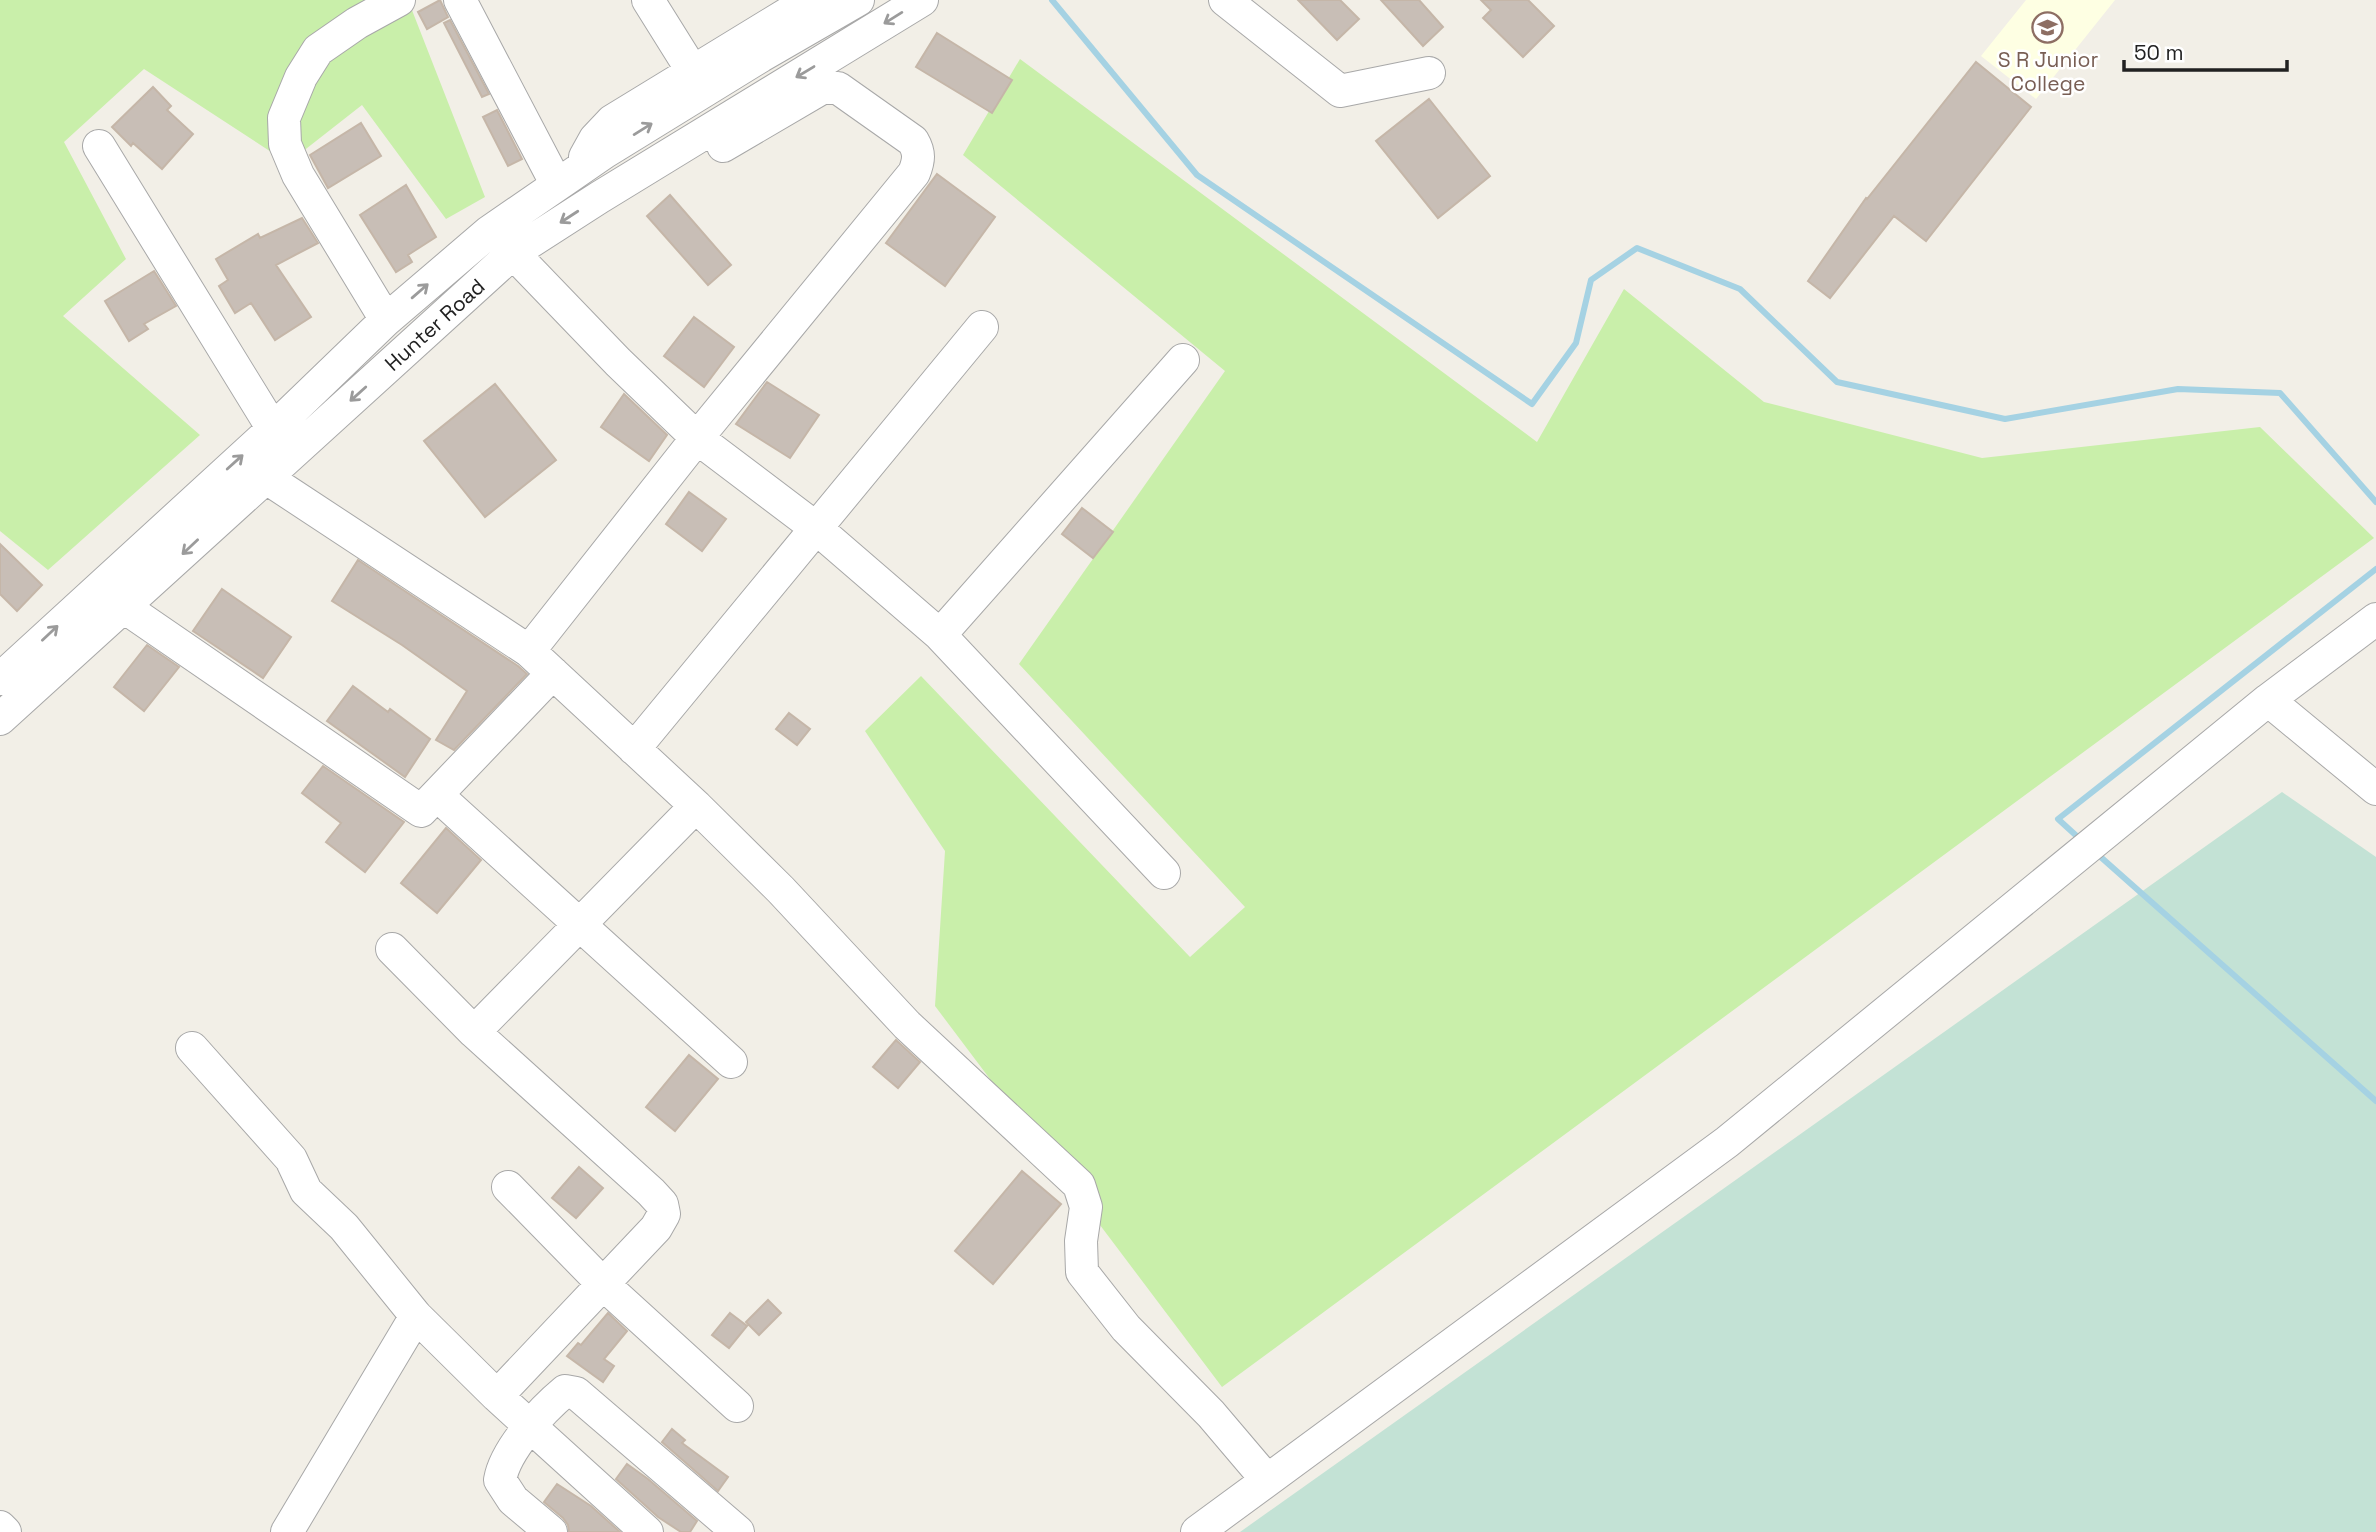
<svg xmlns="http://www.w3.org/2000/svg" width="2376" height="1532" font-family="'Space Grotesk',sans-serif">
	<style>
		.education { fill: #feffe3 }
		.grass { fill: #c9efaa }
		.wetland { fill: #c3e2d5 }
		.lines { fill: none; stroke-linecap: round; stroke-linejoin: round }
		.stream { stroke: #a5d2e3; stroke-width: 6 }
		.building { fill: #c8beb6; stroke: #c5b6a8; stroke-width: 2 }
		.minor-casing { stroke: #a8a8a8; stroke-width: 34 }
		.minor { stroke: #fff; stroke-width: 32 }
		.oneway { stroke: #9b9b9b }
		.labels { text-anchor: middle; stroke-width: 5; stroke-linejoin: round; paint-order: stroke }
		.education-label { font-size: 21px; fill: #785e54; stroke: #fff }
		.street-label { font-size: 21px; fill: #212121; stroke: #fff }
	</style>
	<rect width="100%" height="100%" fill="#f2efe7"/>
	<path class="education" d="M2026,0H2115L2036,99L1981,56Z"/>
	<path class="grass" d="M0,0H408L485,197L446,219L362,105L288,163L144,69L64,142L126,259L63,316L200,435L48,570L0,531Z
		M1020,59L1537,442L1624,289L1764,402L1982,458L2260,427L2374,538L1222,1387L935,1006L945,851L865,731L921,676L1190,957L1245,907L1019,664L1225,371L963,155Z"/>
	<path class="wetland" d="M2282,792L2376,857V1532H1240Z"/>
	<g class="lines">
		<path class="stream" d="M1052,0L1197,175L1532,404L1576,343L1591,280L1637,248L1740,289L1837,382L2005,419L2178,389L2280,393L2376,502
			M2081,840L2058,819L2376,569
			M2095,852L2376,1101"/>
	</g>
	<path class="building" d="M440,0L448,17L427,29L418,12Z
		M1298,0H1340L1359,19L1337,40Z
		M1381,0H1419L1443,27L1423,46Z
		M1481,0H1528L1554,26L1523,57L1483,18L1491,10Z
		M450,20L489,94L482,97L444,23Z
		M937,33L1012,80L992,113L916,67Z
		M1976,62L2031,107L1926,241L1894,216L1830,298L1808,281L1866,198L1867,199Z
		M153,87L171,106L167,110L193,134L162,169L133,143L131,146L112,127Z
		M1429,99L1490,176L1438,218L1376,141Z
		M497,110L522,159L508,166L483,117Z
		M361,123L381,156L328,188L310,155Z
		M937,174L995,217L945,286L886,243Z
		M406,185L436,237L408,255L412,262L396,272L360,215Z
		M670,195L731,265L708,285L647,216Z
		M302,218L318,243L276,265L311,317L275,340L251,303L235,313L219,286L228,280L216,259L258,234L260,238Z
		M154,271L176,306L144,324L148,329L129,341L105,301Z
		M694,317L734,347L704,387L664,356Z
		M767,382L819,415L790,458L736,424Z
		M495,384L556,460L485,517L424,441Z
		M624,394L667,435L649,461L601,427Z
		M689,492L726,519L702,551L666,524Z
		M1082,508L1113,532L1093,558L1062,534Z
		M0,544L42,585L17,611L0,594Z
		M358,560L518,666L527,674L454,750L436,740L467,691L402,645L332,601Z
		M222,589L291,637L263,678L193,631Z
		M147,645L179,667L144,711L114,687Z
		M353,686L388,712L390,709L430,739L405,777L327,721Z
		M789,713L810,729L797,745L776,729Z
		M323,766L404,822L365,872L326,842L341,823L302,793Z
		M446,828L481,860L437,913L401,883Z
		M896,1040L920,1062L898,1088L873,1067Z
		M689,1055L718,1079L675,1131L646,1107Z
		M579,1167L603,1188L576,1218L552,1198Z
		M1022,1171L1061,1204L993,1284L955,1251Z
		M768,1300L781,1313L759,1335L746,1322Z
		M608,1313L627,1331L604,1359L614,1366L603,1382L567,1356L578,1343L581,1345Z
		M730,1313L747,1326L729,1348L712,1335Z
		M672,1429L685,1440L682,1443L728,1477L718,1491L662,1442Z
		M627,1464L648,1479L697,1521L690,1532H681L658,1517L616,1479Z
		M557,1484L591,1506L620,1532H569L568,1525L563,1518L544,1502Z"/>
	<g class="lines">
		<defs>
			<path id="minor" d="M460,0L557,185
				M648,0L693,72
				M1225,0L1340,91L1429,73
				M99,146L273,429
				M585,157L595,139L612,121L810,0
				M513,253L618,362L697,438L816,528L940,635L1164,873
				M386,320L298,175L285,144L284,118L301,77L318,50L357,23L399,0
				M265,477L529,651L696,806L781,890L907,1025L1079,1185L1086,1207L1081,1241L1082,1272L1126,1328L1211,1414L1267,1480
				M124,607L421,811L553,673
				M940,635L1183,360
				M529,651L697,438L914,173C919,160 920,153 913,141L838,88H822L723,146
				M0,679L273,429L386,320L489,232L605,152L761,56L858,0
				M2268,700L2376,789
				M0,719L513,253L600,197L922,0
				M634,749L982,327
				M438,796L731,1062
				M392,949L474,1032
				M192,1048L291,1159L306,1191L344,1227L416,1316L497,1396L647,1532
				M508,1187L603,1284L737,1406
				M497,1396L656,1228L664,1214L662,1204L651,1192L474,1032L696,806
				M0,1527L5,1532
				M287,1532L416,1316
				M551,1532L513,1500L500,1480C505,1450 542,1410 565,1391L576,1393L738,1532
				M1197,1532L1727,1142L2268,700L2376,619"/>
		</defs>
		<use href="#minor" class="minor-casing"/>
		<use href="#minor" class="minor"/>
	</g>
	<defs><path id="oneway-shaft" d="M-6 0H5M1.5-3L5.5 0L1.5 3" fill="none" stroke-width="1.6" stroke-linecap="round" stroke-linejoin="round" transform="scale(1.75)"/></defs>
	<g class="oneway">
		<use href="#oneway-shaft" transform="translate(893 18) rotate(148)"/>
		<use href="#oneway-shaft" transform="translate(805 72) rotate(149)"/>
		<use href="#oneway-shaft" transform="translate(643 129) rotate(-32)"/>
		<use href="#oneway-shaft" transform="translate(569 217) rotate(147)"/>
		<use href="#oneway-shaft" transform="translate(420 291) rotate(-41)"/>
		<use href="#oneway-shaft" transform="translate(358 394) rotate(138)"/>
		<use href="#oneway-shaft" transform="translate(235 462) rotate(-42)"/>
		<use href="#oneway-shaft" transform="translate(190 547) rotate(137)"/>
		<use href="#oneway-shaft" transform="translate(50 633) rotate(-43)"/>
	</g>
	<defs>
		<symbol id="university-ring" viewBox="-11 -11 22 22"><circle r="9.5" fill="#fff" stroke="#8d6e63" stroke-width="1.5"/><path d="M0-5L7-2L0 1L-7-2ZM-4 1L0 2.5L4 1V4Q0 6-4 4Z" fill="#8d6e63"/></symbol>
	</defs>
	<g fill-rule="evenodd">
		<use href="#university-ring" x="2030" y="10" width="35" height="35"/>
	</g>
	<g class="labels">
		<g class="education-label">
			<text x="2048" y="67">S R Junior<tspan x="2048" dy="24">College</tspan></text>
		</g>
		<g class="street-label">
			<text transform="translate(435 325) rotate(-42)" y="7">Hunter Road</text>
		</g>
	</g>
	<path d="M2124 60v10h163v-10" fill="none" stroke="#212121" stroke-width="3.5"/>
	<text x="2134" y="60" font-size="21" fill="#212121" stroke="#ffffff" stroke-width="5" paint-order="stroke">50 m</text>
</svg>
